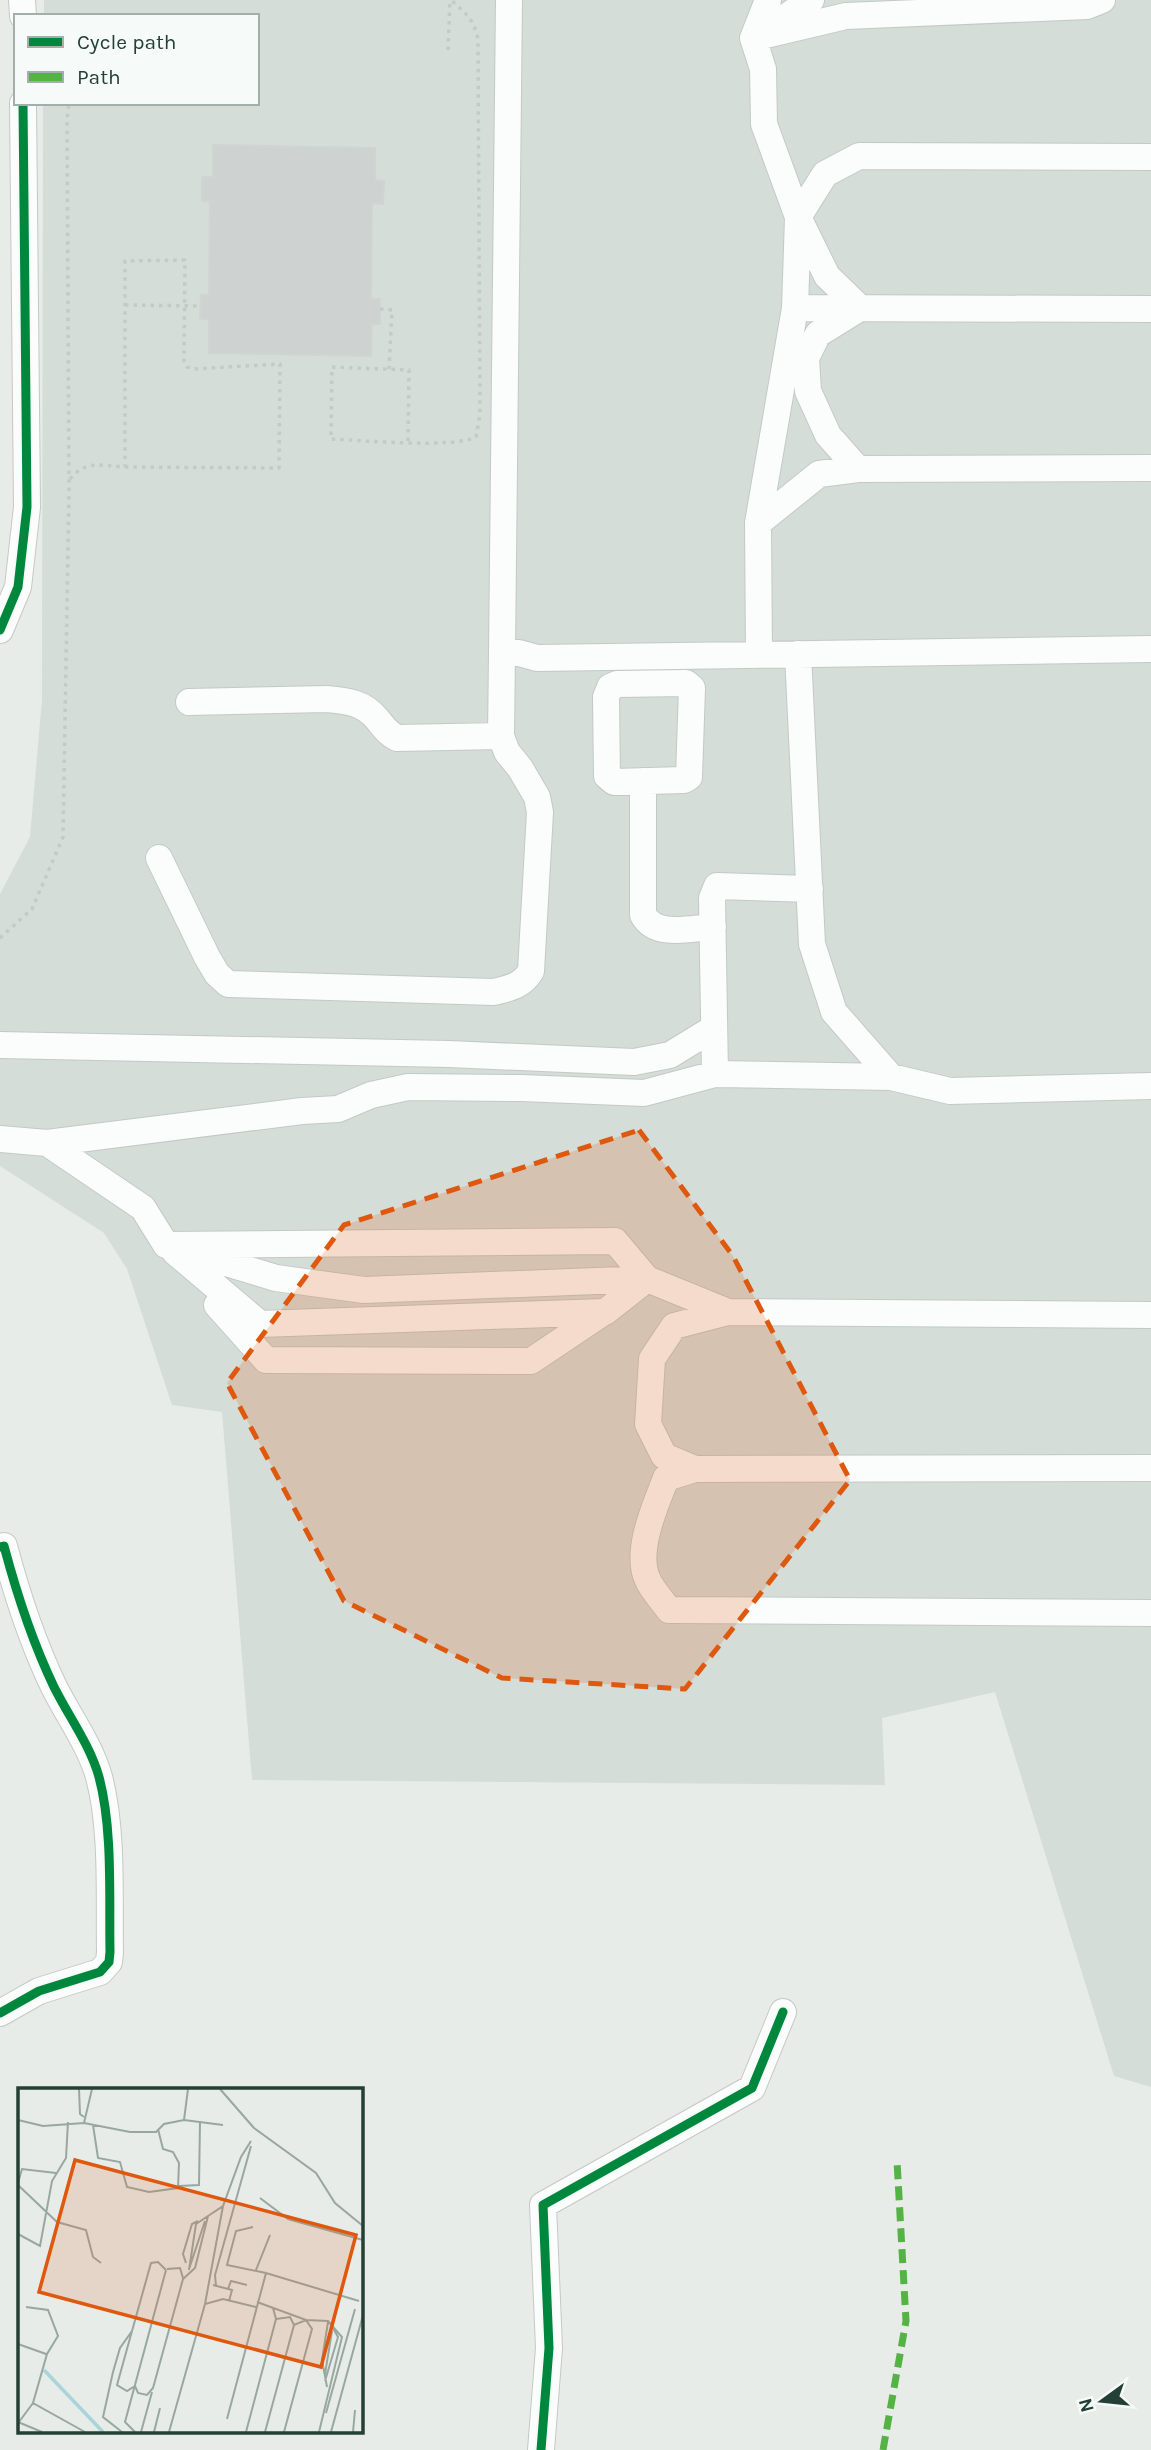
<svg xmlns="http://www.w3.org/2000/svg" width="1151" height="2450" font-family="Karla,sans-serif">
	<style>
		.built { fill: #d5ddd9 }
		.building { fill: #ced3d1; stroke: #cfd5d2; stroke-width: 2 }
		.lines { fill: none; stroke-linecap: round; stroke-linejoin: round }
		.minor-casing { stroke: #c4c9c6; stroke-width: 28 }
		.path { stroke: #c2cbc7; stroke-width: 3.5; stroke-dasharray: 3.5 5; stroke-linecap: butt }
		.minor { stroke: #fbfcfc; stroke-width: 26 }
		.quiet { stroke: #55b346; stroke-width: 7; stroke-dasharray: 14 7; stroke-linecap: butt }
		.cycleway-casing { stroke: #f6faf8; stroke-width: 13 }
		.cycleway { stroke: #00873e; stroke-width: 9 }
		.marked { fill: #de580e; fill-opacity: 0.2; stroke: #de580e; stroke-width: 5; stroke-dasharray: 14 9; stroke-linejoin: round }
		.inset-river { fill: none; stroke: #a9d5d8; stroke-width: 3.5 }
		.inset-road { fill: none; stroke: #99a7a1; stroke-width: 2 }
		.view { fill: #de580e; fill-opacity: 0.15; stroke: #de580e; stroke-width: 3.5 }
		.inset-edge { fill: none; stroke: #243f36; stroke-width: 3.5 }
	</style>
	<rect width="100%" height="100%" fill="#e7ece9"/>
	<path class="built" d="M44,0H1151V2087L1114,2076L995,1692L882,1718L885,1785L252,1780L222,1412L172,1405L127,1269L104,1233L0,1166V894L30,837L42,699L43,103H257V16H44Z"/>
	<path class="building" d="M213,145L375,148V180L384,181L383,204L372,203L371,299H380V324H372L371,356L209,353V319H200L201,295H209L210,201H202V177H213Z"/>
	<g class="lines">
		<defs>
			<path id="minor" d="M22,0L23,16
				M509,0L502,653H519L537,658L1151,649
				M769,28L811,0
				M753,38L846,16L1087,6L1102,0
				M795,308L1151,309
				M858,469L828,435L808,391L806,358L818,334L860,308L827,276L798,217L825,174L859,156L1151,157
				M758,523L819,474L858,469L1151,468
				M0,630L18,587L27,507L23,103
				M798,654L812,944L834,1012L891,1077L950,1091L1151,1086
				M759,655L758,523L795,308L798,217L764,124L763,69L753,38L768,0
				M686,683L692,688L689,777L684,780L614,782L607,776L606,697L610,687L617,684Z
				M189,702L327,699C347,701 363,702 377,719C384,727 387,733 397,738L501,736
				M643,781V915C656,938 690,928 713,927
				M159,858L207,957L217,974L228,984L494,992C510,988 522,986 531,971L540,812L537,797L520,768L507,752L501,736L502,653
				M0,1045L449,1054L634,1062L670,1055L714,1028
				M715,1074L712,898L717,886L810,889
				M0,1139L47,1143L143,1208L166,1245L615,1241L647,1279
				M47,1143L302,1111L338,1109L371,1095L408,1087L522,1088L644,1093L715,1074L891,1077
				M166,1245L276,1278L364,1290L647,1279L728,1312L1151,1315
				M175,1252L260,1324L605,1312L647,1279
				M217,1305L266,1360L531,1361L604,1312
				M1151,1468L695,1469L666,1478C656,1504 635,1550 647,1578C651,1589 662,1600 669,1610L1151,1613
				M695,1469L664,1456L648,1424L652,1359L674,1326L728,1312
				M0,1547L4,1546C17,1595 32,1641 54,1687C69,1717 90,1745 99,1777C113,1829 109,1898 110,1952L109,1962L100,1972L39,1991L0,2013
				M541,2450L549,2348L543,2205L752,2088L783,2012"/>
		</defs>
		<use href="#minor" class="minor-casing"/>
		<path class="path" d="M448,50L450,0
			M125,305L200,306
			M380,309L392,310L389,369
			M408,441L409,370L332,367L331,439C363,440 451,449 476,437L480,414L478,40C475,21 466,13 451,0
			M70,479C86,459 102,466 125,467L279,468L280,364L194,369L187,367L184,361L185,260L125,261V467
			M0,938L32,909L63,837L69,490L67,119L69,103"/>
		<use href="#minor" class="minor"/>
		<path class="quiet" d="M883,2450L906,2321L897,2161"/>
		<defs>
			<path id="cycleway" d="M0,630L18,587L27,507L23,103
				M0,1547L4,1546C17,1595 32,1641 54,1687C69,1717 90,1745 99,1777C113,1829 109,1898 110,1952L109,1962L100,1972L39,1991L0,2013
				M541,2450L549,2348L543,2205L752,2088L783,2012"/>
		</defs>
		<use href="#cycleway" class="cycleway-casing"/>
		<use href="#cycleway" class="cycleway"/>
	</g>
	<path class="marked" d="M639,1130L733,1256L850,1480L685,1689L502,1678L344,1601L227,1383L344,1225Z"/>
	<g transform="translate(18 2088)">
		<rect width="345" height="345" fill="#e7ece9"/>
		<path class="inset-river" d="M26,282L85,344"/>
		<path class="inset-road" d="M61,1L62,26L66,29M202,1L236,40M0,32L25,38L66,35L112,44H138L146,36L166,32L205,37M166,32L170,1M66,35L74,1M75,37L80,70L102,74L109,99L131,104L160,100L161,75L155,64L145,61L140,41M236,40L298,85L317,115L345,138M0,95L4,81L38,85M0,97L39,134L68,142L75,169L83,175M161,98L181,97L182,33M242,110L270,131L345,152M235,139L218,143L209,177L248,185M0,146L22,158L34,93L48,70L50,34M168,175L165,166L174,136L180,133M149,181L162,180L165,190M171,181L187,133M171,182L178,136L190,128M238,182L252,147M195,197L214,202L211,213M198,198L197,187L233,58M210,201L213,193L229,197M239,214L288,232L310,233L324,249L301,344M187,216L205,118M8,219L30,222L40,248L29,266L15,315L67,344M258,231L272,229L276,237L288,232L294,241L266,344M114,243L99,297L109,303L117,298L120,305L129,307L135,300L165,191L177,180L190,128L205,118L223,69L233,53M0,256L28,266M307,286L314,243M307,293L320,249L312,235M309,299L304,272L310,234M308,325L337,221M209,331L248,185L341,213M0,334L24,344M1,334L15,315M104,344L85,329L95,284L102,260L114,243L133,175L140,174L148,182M117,344L107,334L148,182M123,344L134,304M136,344L142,320M151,344L187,216L205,211L238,219M228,344L258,231L255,220M247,344L276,237M313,344L345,227M335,344L337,322"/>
		<path class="view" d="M57,72L338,147L303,279L21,204Z"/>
		<rect width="345" height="345" class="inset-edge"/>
	</g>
	<rect x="14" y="14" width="245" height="91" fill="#f6faf8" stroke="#a2afaa" stroke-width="2"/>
	<rect x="28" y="37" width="35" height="10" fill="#00873e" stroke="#a2afaa" stroke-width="2"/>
	<text x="77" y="49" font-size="21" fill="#243f36">Cycle path</text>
	<rect x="28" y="72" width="35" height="10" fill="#55b346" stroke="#a2afaa" stroke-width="2"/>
	<text x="77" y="84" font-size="21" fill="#243f36">Path</text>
	<g transform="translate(1102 2401) rotate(255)" stroke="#f6faf8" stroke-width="5" paint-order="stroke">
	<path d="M0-5L12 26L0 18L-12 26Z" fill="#243f36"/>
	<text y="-10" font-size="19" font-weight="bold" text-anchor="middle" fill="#243f36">N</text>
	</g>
</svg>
